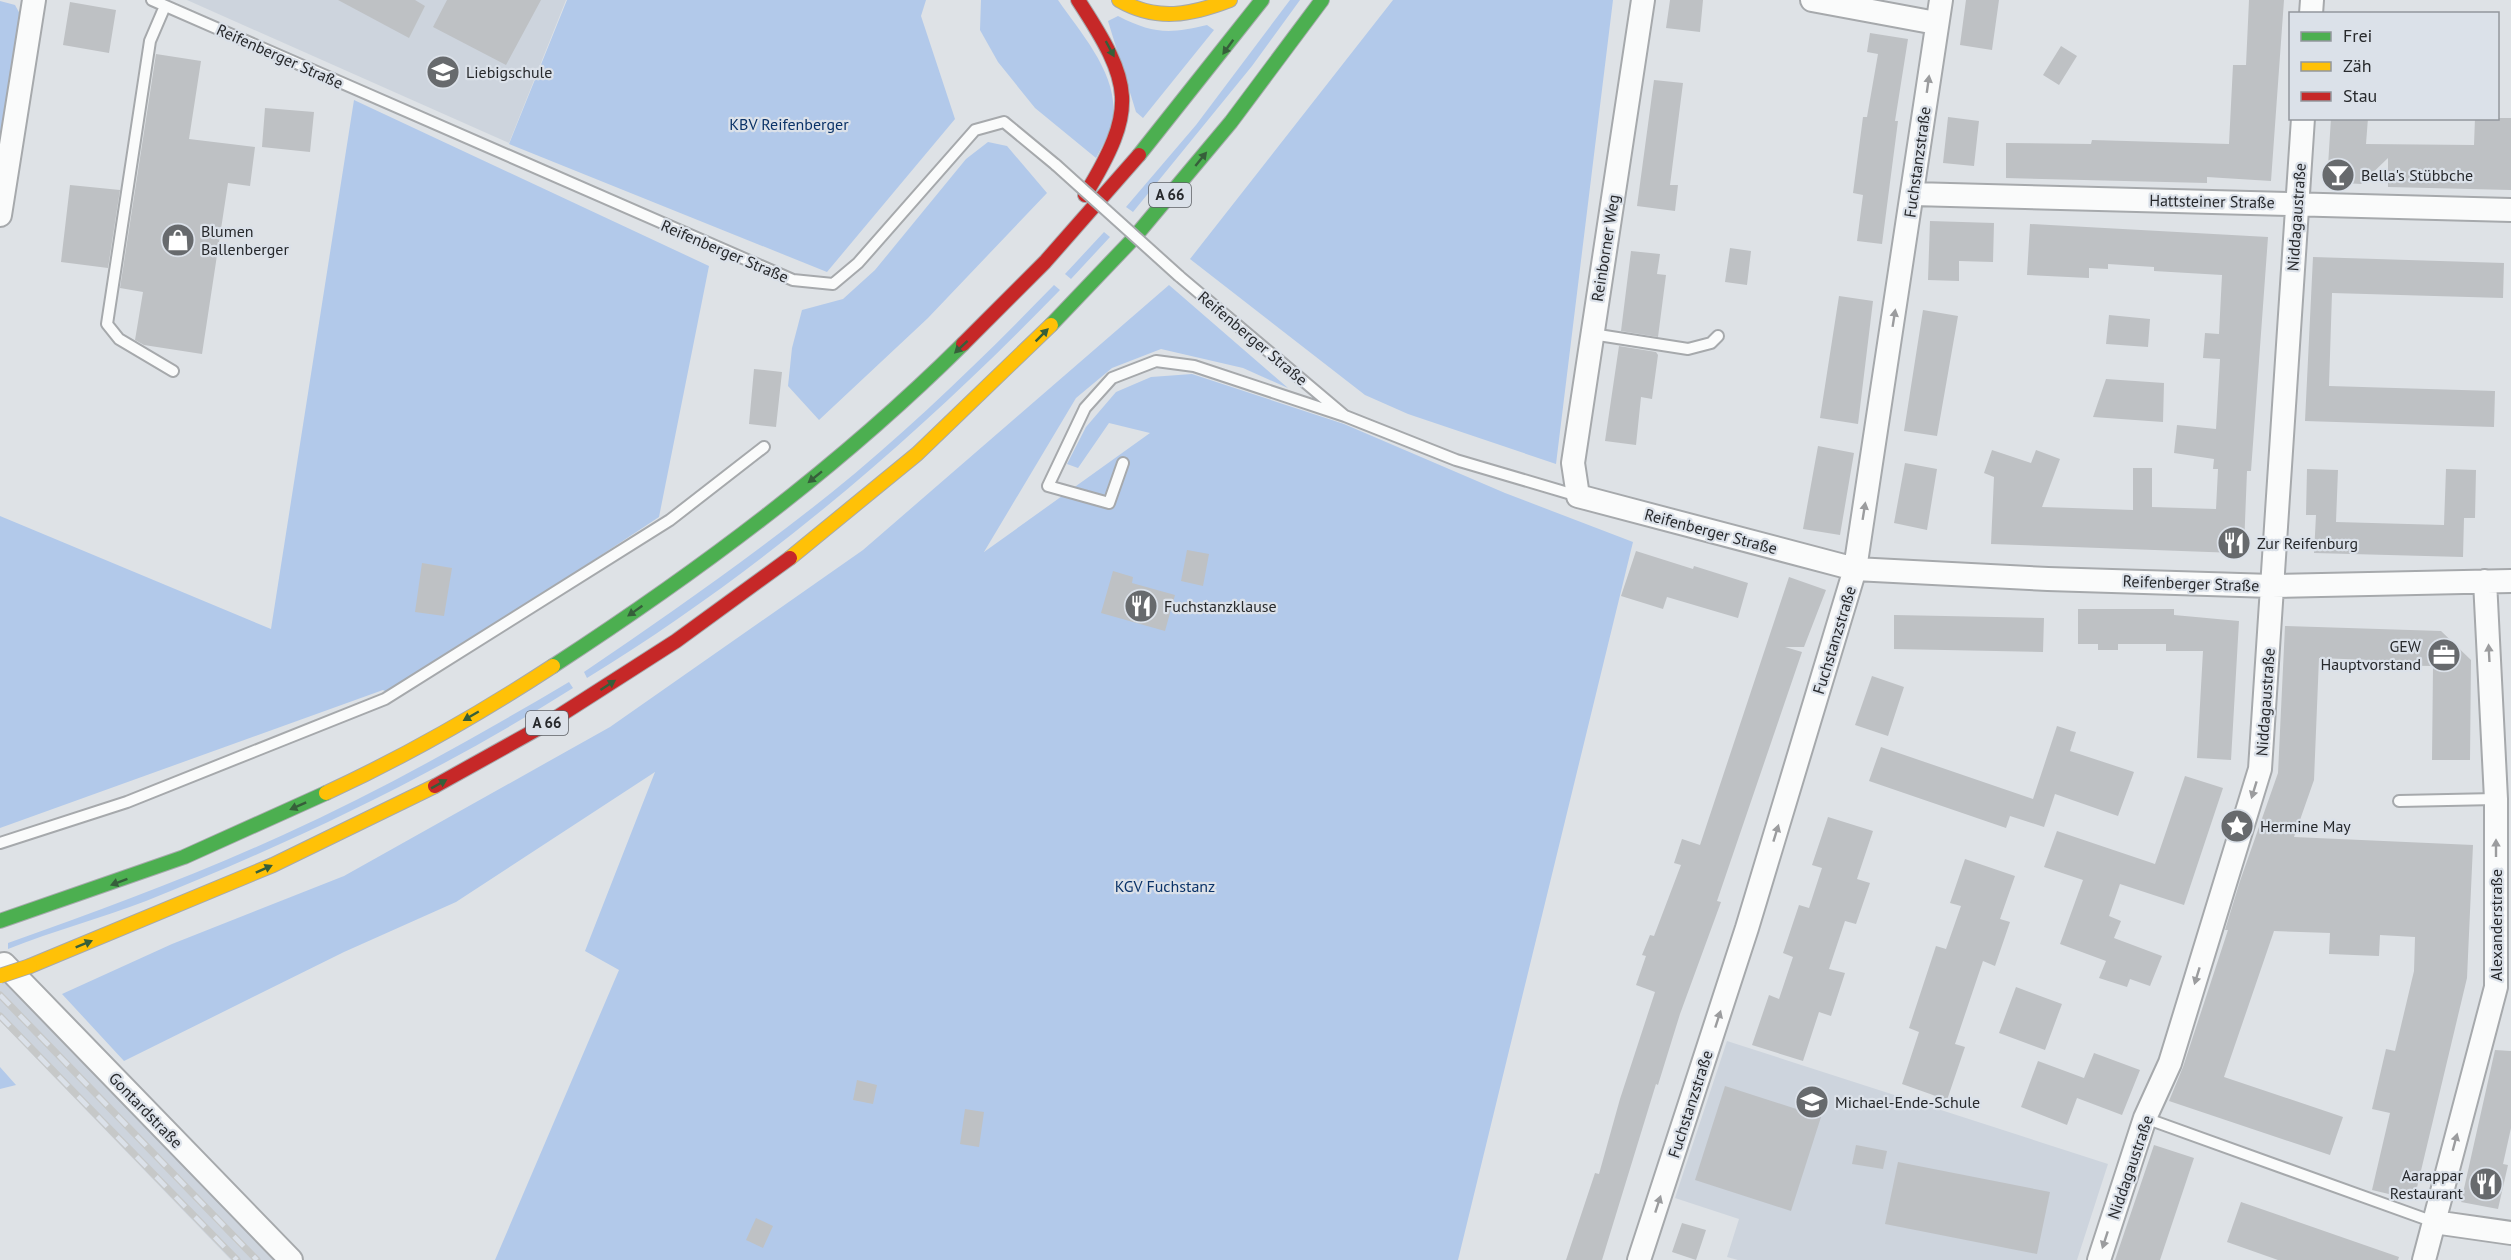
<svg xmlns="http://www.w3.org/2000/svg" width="2511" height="1260" font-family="'PT Sans',sans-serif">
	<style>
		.built { fill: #cdd4dd }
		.green { fill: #b2c9ea }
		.building { fill: #bec1c4 }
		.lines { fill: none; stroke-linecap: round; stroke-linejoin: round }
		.lane-casing { stroke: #a6a9ac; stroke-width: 14 }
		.street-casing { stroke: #a6a9ac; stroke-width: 26 }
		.fast-casing { stroke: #a6a9ac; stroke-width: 16 }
		.slow-casing { stroke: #a6a9ac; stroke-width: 16 }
		.jam-casing { stroke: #a6a9ac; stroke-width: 16 }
		.lane { stroke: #fafbfb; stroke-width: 10 }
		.street { stroke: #fafbfb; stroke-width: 22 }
		.fast { stroke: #4caf50; stroke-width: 14 }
		.slow { stroke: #ffc107; stroke-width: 14 }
		.jam { stroke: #c62828; stroke-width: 14 }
		.rail-casing { stroke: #c6c8c8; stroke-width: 7 }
		.rail { stroke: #dbe1e9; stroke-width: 4.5; stroke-dasharray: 14; stroke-linecap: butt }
		.lane-bridge-casing { stroke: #a6a9ac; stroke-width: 14; stroke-linecap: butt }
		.slow-bridge-casing { stroke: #a6a9ac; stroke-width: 16; stroke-linecap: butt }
		.lane-bridge { stroke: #fafbfb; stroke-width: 10 }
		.slow-bridge { stroke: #ffc107; stroke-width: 14 }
		.oneway { fill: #365f3a }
		.oneway2 { fill: #9b9c9e }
		.labels { text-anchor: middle; stroke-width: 4.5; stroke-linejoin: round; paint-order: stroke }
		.shield { fill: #dbe1e9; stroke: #5d6065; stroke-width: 1.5 }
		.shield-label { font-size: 15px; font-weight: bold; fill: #27292c }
		.street-label { font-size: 16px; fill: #27292c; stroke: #dbe1e9 }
		.poi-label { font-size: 16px; fill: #27292c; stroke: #dbe1e9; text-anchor: start }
		.park-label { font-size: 16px; fill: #0b3368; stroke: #dbe1e9 }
	</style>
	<rect width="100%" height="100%" fill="#dee2e6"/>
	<path class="built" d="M187,0H566L509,143Z
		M0,976L277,1260H231L0,1021Z
		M1727,1041L2108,1164L2077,1260H1738L1727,1257L1739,1219L1675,1198Z"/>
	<path class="green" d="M567,0H926L921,16L955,119L827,272L509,144Z
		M981,0H1058C1082,35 1122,78 1112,124C1109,136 1101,148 1096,158L1035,108L998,62L980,30Z
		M1290,0H1300L1252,66L1133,212L1126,207L1196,125Z
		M1393,0H1613L1556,464L1408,414L1365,395L1190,259Z
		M0,1L15,5L20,14L0,142Z
		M1118,16C1153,34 1170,34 1207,25L1214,30L1143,118L1136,112L1108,21Z
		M354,100L709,266L659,517L391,694L383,690L0,828V516L271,629Z
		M988,142L1007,146L1047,193L928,318L819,420L788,386L792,348L802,310L843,299L875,270L966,159Z
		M1104,232L1110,237L1071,279L1065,274Z
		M1054,285L1060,290C918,436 762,571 587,678L584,672C668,615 751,557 831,493C910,429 983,358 1054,285Z
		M1169,285L1288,388L1243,368L1161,349L1112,368L1076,398L984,552L1150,433L1109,423L1078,468L1067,464L1086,427L1116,392L1151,377L1192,374L1344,424L1505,493L1633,542L1458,1260H495L619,970L585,951L655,772L456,902L344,952L124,1061L62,994L172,944L344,876L610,727L863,550Z
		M569,682L573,688C438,773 294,842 146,901C101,918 53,931 8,949V943C101,910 193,876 283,835C382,790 476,737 569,682Z
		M0,1067L16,1085L0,1089Z"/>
	<path class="building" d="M338,0H415L425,6L409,38Z
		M447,0H541L506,65L433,27Z
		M1670,0H1703L1700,32L1666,28Z
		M1966,0H1999L1992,50L1960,45Z
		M2249,0H2284L2271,181L2207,177V183L2006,178V143L2091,144L2092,140L2229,144L2233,65H2246Z
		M70,2L116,10L109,53L63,45Z
		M1870,33L1908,39L1895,121H1898L1882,244L1857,241L1863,195L1853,193L1863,117H1867L1878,54L1867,52Z
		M2061,46L2077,56L2059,85L2043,75Z
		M156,54L201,61L189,139L255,147L250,186L228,183L202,354L144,345L135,340L143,292L120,288Z
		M1654,80L1683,83L1670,185H1678L1675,211L1637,206Z
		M265,108L314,112L310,152L262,147Z
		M1948,117L1979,121L1974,166L1943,163Z
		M2331,118H2368L2366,144L2474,145L2475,118H2511V190L2388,187V158L2361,184L2327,182Z
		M70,185L120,190L108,268L61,262Z
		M1930,221L1994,223L1993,262L1959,261V281L1928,280Z
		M2030,224L2268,237L2251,471H2247L2244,547L2236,553L1991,544L1994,477L1984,473L1992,450L2031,463L2036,450L2060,459L2042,507L2133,510V468H2152V507L2216,509L2218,469H2213L2214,459L2174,453L2177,425L2216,429L2220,359L2203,358L2205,333L2219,334L2222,275L2154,271V267L2108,264V269L2089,268V278L2027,275Z
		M1730,248L1751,251L1747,285L1725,282Z
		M1631,251L1660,254L1657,274L1666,275L1658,337L1621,331Z
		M2313,257L2504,263L2503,298L2332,293L2329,386L2495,391L2494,427L2305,421Z
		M1839,296L1873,301L1858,424L1820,418Z
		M1923,310L1958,316L1937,436L1904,431Z
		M2109,315L2150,319L2148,347L2106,344Z
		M1619,346L1656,352L1658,355L1652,399L1641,397L1636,445L1605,441Z
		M754,369L782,372L776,427L749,424Z
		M2106,379L2164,383L2163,422L2093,417Z
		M1818,446L1854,453L1840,535L1803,529Z
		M1905,463L1937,469L1927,530L1894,523Z
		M2307,469L2338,470L2336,522L2444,525L2446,469L2476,470L2475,518H2464L2463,557L2314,553L2316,515H2306Z
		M1187,550L1209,554L1203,586L1181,581Z
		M1636,551L1693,569L1694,566L1748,583L1738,618L1667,597L1663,609L1621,596Z
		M422,563L452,568L444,616L415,612Z
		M1113,571L1133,577L1132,583L1175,595L1165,631L1101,613Z
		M1789,577L1826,590L1804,647H1785L1802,652L1717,901L1721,902L1680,1014L1658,1085L1656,1084L1602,1260H1566L1595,1173L1599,1174L1620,1099L1655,992L1636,985L1646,956L1642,955L1650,935L1654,936L1681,865L1674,863L1682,839L1700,845Z
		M2078,609H2174V615L2239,621L2231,760L2197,758L2203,651H2166V644H2118V650H2098V644H2078Z
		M1894,615L2044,618L2043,652L1894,649Z
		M2285,626L2441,631L2471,660L2470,760H2432L2433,666L2368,665V660L2319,658L2314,780L2294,837L2473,845L2467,978L2414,1200L2372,1190L2390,1113L2372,1109L2386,1049L2395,1051L2414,971L2415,937L2380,935L2379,956L2329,954L2330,933L2274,931L2224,1077L2343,1117L2330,1155L2169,1101L2183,1067L2228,930H2225L2240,881L2278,773Z
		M1872,676L1904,687L1888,736L1855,725Z
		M2057,726L2076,732L2070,751L2134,772L2118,816L2055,794L2044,827L2010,816L2006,828L1869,781L1881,747L2033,799Z
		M2185,776L2223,788L2184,905L2120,884L2109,916L2121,921L2114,938L2162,956L2150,986L2130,979L2127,987L2099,978L2106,961L2060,944L2083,880L2044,867L2057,831L2155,864Z
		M1828,817L1873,831L1857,879L1870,883L1856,924L1845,921L1829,969L1845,973L1831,1016L1819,1012L1803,1061L1752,1045L1769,995L1779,999L1793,957L1783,953L1799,905L1809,908L1822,868L1812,865Z
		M1965,859L2015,876L2000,919L2010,922L1995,966L1983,961L1955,1044L1965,1047L1947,1100L1902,1084L1919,1032L1909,1028L1936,946L1946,949L1961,906L1950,903Z
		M2016,987L2062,1004L2045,1050L1999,1033Z
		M2495,1050L2511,1051V1128L2503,1164L2508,1165L2498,1209L2461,1202Z
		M2094,1053L2140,1070L2122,1115L2077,1098L2067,1125L2021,1107L2038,1061L2084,1078Z
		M857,1080L877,1085L873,1104L853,1100Z
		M1725,1086L1821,1117L1791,1211L1695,1180Z
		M965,1109L984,1112L979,1147L960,1144Z
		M1856,1145L1887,1151L1883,1169L1852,1164Z
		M2154,1145L2194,1158L2160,1260H2115Z
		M1898,1162L2050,1192L2037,1254L1885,1224Z
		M2241,1202L2399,1257L2398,1260H2278L2227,1242Z
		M756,1218L773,1226L763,1248L746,1240Z
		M1682,1223L1706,1230L1696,1260L1672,1252Z"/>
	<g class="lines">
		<defs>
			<path id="lane" d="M152,0L793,280L833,284L858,263L975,130L1004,122L1056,165
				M165,6L150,41L107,324L119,339L173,371
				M1179,276L1345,416L1456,460L1578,496
				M1592,334L1688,349L1711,343L1718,336
				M1123,463L1109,503L1048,486L1085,408L1112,378L1156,361L1194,366L1345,416
				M2399,801L2496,799
				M0,843L127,802L385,699L670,520L764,447
				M2145,1118L2434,1222"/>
			<path id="street" d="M1643,0L1573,463L1578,496L1855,569L2048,579L2272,586L2511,581
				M1812,0L1936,23
				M2311,14L2312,0
				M1913,194L2511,210
				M0,215L34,0
				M4,964L291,1260
				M2434,1222L2511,1233
				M1639,1260L1747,928L1855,569L1941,0
				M2099,1260L2145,1118L2170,1063L2260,769L2303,118
				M2424,1260L2496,987V799L2485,581"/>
			<path id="fast" d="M1139,155L1262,0
				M1051,325L1133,239L1231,122L1322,0
				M553,666C699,571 839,467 963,344
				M0,921L184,857L326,793"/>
			<path id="slow" d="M1119,0C1157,22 1191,15 1230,0
				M790,558L917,454L1051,325
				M326,793C404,757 481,713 553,666
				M30,966L273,865L435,786"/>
			<path id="jam" d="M1078,0C1133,84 1138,108 1085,195
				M963,344L1045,262L1139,155
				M435,786L548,723L676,641L790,558"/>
		</defs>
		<use href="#lane" class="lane-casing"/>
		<use href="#street" class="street-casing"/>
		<use href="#fast" class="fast-casing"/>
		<use href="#slow" class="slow-casing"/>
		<use href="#jam" class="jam-casing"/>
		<use href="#lane" class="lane"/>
		<use href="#street" class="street"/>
		<use href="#fast" class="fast"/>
		<use href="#slow" class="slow"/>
		<use href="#jam" class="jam"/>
		<defs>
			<path id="rail" d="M0,995L257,1260
				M0,1016L237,1260"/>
		</defs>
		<use href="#rail" class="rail-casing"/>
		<use href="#rail" class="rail"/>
		<defs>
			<path id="lane-bridge" d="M1056,165L1179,276"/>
			<path id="slow-bridge" d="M0,976L30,966"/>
		</defs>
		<use href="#lane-bridge" class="lane-bridge-casing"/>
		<use href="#slow-bridge" class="slow-bridge-casing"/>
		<use href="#lane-bridge" class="lane-bridge"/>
		<use href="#slow-bridge" class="slow-bridge"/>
	</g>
	<defs><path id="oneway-solid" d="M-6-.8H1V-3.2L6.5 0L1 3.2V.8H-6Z" transform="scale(1.5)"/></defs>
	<g class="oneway">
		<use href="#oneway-solid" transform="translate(1228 47) rotate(126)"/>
		<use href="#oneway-solid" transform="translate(1110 49) rotate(62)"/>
		<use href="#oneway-solid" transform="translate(1201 159) rotate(-51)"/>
		<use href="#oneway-solid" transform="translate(1042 335) rotate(-45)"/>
		<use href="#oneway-solid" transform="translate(961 347) rotate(137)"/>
		<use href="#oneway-solid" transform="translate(815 477) rotate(141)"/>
		<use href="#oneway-solid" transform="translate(635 611) rotate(145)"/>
		<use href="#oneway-solid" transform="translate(608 685) rotate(-33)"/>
		<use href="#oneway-solid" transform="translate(471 716) rotate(150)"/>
		<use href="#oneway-solid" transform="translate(439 784) rotate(-29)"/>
		<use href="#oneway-solid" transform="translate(298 806) rotate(156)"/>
		<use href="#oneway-solid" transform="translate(264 869) rotate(-24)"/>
		<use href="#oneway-solid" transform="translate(119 882) rotate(159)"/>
		<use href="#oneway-solid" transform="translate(84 944) rotate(-22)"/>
	</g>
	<g class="oneway2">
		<use href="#oneway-solid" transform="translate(1928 84) rotate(-82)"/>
		<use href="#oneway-solid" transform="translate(1894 318) rotate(-81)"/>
		<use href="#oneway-solid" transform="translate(1864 511) rotate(-81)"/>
		<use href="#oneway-solid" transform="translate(2489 653) rotate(-93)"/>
		<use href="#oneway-solid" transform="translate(2254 790) rotate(107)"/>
		<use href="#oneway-solid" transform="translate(1776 833) rotate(-73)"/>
		<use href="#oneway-solid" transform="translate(2496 848) rotate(-90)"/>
		<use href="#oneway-solid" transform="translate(2197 976) rotate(107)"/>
		<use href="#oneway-solid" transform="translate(1718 1019) rotate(-72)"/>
		<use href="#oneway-solid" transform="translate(2455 1142) rotate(-75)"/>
		<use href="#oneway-solid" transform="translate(1658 1204) rotate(-72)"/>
		<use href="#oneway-solid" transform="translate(2105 1240) rotate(108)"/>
	</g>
	<defs>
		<symbol id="school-disc" viewBox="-11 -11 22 22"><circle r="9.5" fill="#676a6d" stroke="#dbe1e9"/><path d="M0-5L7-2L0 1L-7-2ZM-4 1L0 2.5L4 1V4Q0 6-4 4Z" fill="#fff"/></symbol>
		<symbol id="bar-disc" viewBox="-11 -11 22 22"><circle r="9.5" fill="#676a6d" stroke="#dbe1e9"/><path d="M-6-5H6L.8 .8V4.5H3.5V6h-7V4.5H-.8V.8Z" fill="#fff"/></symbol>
		<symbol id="shop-disc" viewBox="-11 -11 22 22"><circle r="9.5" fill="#676a6d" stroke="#dbe1e9"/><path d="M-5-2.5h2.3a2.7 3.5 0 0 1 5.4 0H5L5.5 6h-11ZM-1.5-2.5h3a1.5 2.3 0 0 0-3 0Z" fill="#fff"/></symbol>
		<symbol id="restaurant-disc" viewBox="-11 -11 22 22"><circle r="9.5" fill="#676a6d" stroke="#dbe1e9"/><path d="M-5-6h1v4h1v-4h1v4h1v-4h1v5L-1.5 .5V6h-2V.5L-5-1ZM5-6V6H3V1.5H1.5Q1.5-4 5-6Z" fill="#fff"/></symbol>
		<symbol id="office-disc" viewBox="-11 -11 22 22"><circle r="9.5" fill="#676a6d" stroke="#dbe1e9"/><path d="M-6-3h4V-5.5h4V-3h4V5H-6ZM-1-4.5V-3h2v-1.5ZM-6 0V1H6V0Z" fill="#fff"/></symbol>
		<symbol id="sight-disc" viewBox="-11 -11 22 22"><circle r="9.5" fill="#676a6d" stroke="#dbe1e9"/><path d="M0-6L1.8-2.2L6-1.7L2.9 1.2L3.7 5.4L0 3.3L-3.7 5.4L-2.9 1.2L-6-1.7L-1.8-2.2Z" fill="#fff"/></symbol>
	</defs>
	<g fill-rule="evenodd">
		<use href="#school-disc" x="424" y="53" width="38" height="38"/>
		<use href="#bar-disc" x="2319" y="156" width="38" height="38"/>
		<use href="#shop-disc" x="159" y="221" width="38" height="38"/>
		<use href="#restaurant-disc" x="2215" y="524" width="38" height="38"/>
		<use href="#restaurant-disc" x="1122" y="587" width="38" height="38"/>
		<use href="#office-disc" x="2425" y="636" width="38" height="38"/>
		<use href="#sight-disc" x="2218" y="807" width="38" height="38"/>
		<use href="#school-disc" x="1793" y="1083" width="38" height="38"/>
		<use href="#restaurant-disc" x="2467" y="1165" width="38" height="38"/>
	</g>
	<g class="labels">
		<g class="shield">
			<rect x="1149" y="183" width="42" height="24" rx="4.5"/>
			<rect x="526" y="711" width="42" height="24" rx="4.5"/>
		</g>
		<g class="shield-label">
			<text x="1170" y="200">A 66</text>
			<text x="547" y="728">A 66</text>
		</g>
		<g class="street-label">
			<text transform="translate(280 56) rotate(24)" y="6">Reifenberger Straße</text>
			<text transform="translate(1917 162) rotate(-82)" y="6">Fuchstanzstraße</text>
			<text transform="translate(2212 201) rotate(1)" y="6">Hattsteiner Straße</text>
			<text transform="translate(2296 217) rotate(-86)" y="6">Niddagaustraße</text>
			<text transform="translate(1605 248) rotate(-81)" y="6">Reinborner Weg</text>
			<text transform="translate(725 251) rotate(23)" y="6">Reifenberger Straße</text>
			<text transform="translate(1253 338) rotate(40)" y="6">Reifenberger Straße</text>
			<text transform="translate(1711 531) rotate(15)" y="6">Reifenberger Straße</text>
			<text transform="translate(2191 583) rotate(2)" y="6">Reifenberger Straße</text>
			<text transform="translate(1834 640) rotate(-73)" y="6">Fuchstanzstraße</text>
			<text transform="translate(2265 702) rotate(-86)" y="6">Niddagaustraße</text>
			<text transform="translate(2496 925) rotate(-90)" y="6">Alexanderstraße</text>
			<text transform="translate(1690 1104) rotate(-72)" y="6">Fuchstanzstraße</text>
			<text transform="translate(146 1110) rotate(46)" y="6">Gontardstraße</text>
			<text transform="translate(2130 1167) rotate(-71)" y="6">Niddagaustraße</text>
		</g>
		<g class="poi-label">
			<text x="466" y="78">Liebigschule</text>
			<text x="2361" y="181">Bella's Stübbche</text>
			<text x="201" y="237">Blumen<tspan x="201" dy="18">Ballenberger</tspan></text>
			<text x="2257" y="549">Zur Reifenburg</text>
			<text x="1164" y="612">Fuchstanzklause</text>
			<text x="2421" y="652" text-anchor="end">GEW<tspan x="2421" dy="18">Hauptvorstand</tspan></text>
			<text x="2260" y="832">Hermine May</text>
			<text x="1835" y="1108">Michael-Ende-Schule</text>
			<text x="2463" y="1181" text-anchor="end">Aarappar<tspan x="2463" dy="18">Restaurant</tspan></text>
		</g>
		<g class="park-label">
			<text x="789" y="130">KBV Reifenberger</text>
			<text x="1165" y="892">KGV Fuchstanz</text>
		</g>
	</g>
	<rect x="2289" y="12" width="210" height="108" fill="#dbe1e9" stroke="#93979d" stroke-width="1.5"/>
	<rect x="2301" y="32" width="30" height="9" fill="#4caf50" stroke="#93979d" stroke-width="1.5"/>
	<text x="2343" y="42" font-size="18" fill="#27292c">Frei</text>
	<rect x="2301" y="62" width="30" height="9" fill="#ffc107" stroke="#93979d" stroke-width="1.5"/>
	<text x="2343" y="72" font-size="18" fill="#27292c">Zäh</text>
	<rect x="2301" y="92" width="30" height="9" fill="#c62828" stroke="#93979d" stroke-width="1.5"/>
	<text x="2343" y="102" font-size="18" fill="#27292c">Stau</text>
</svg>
